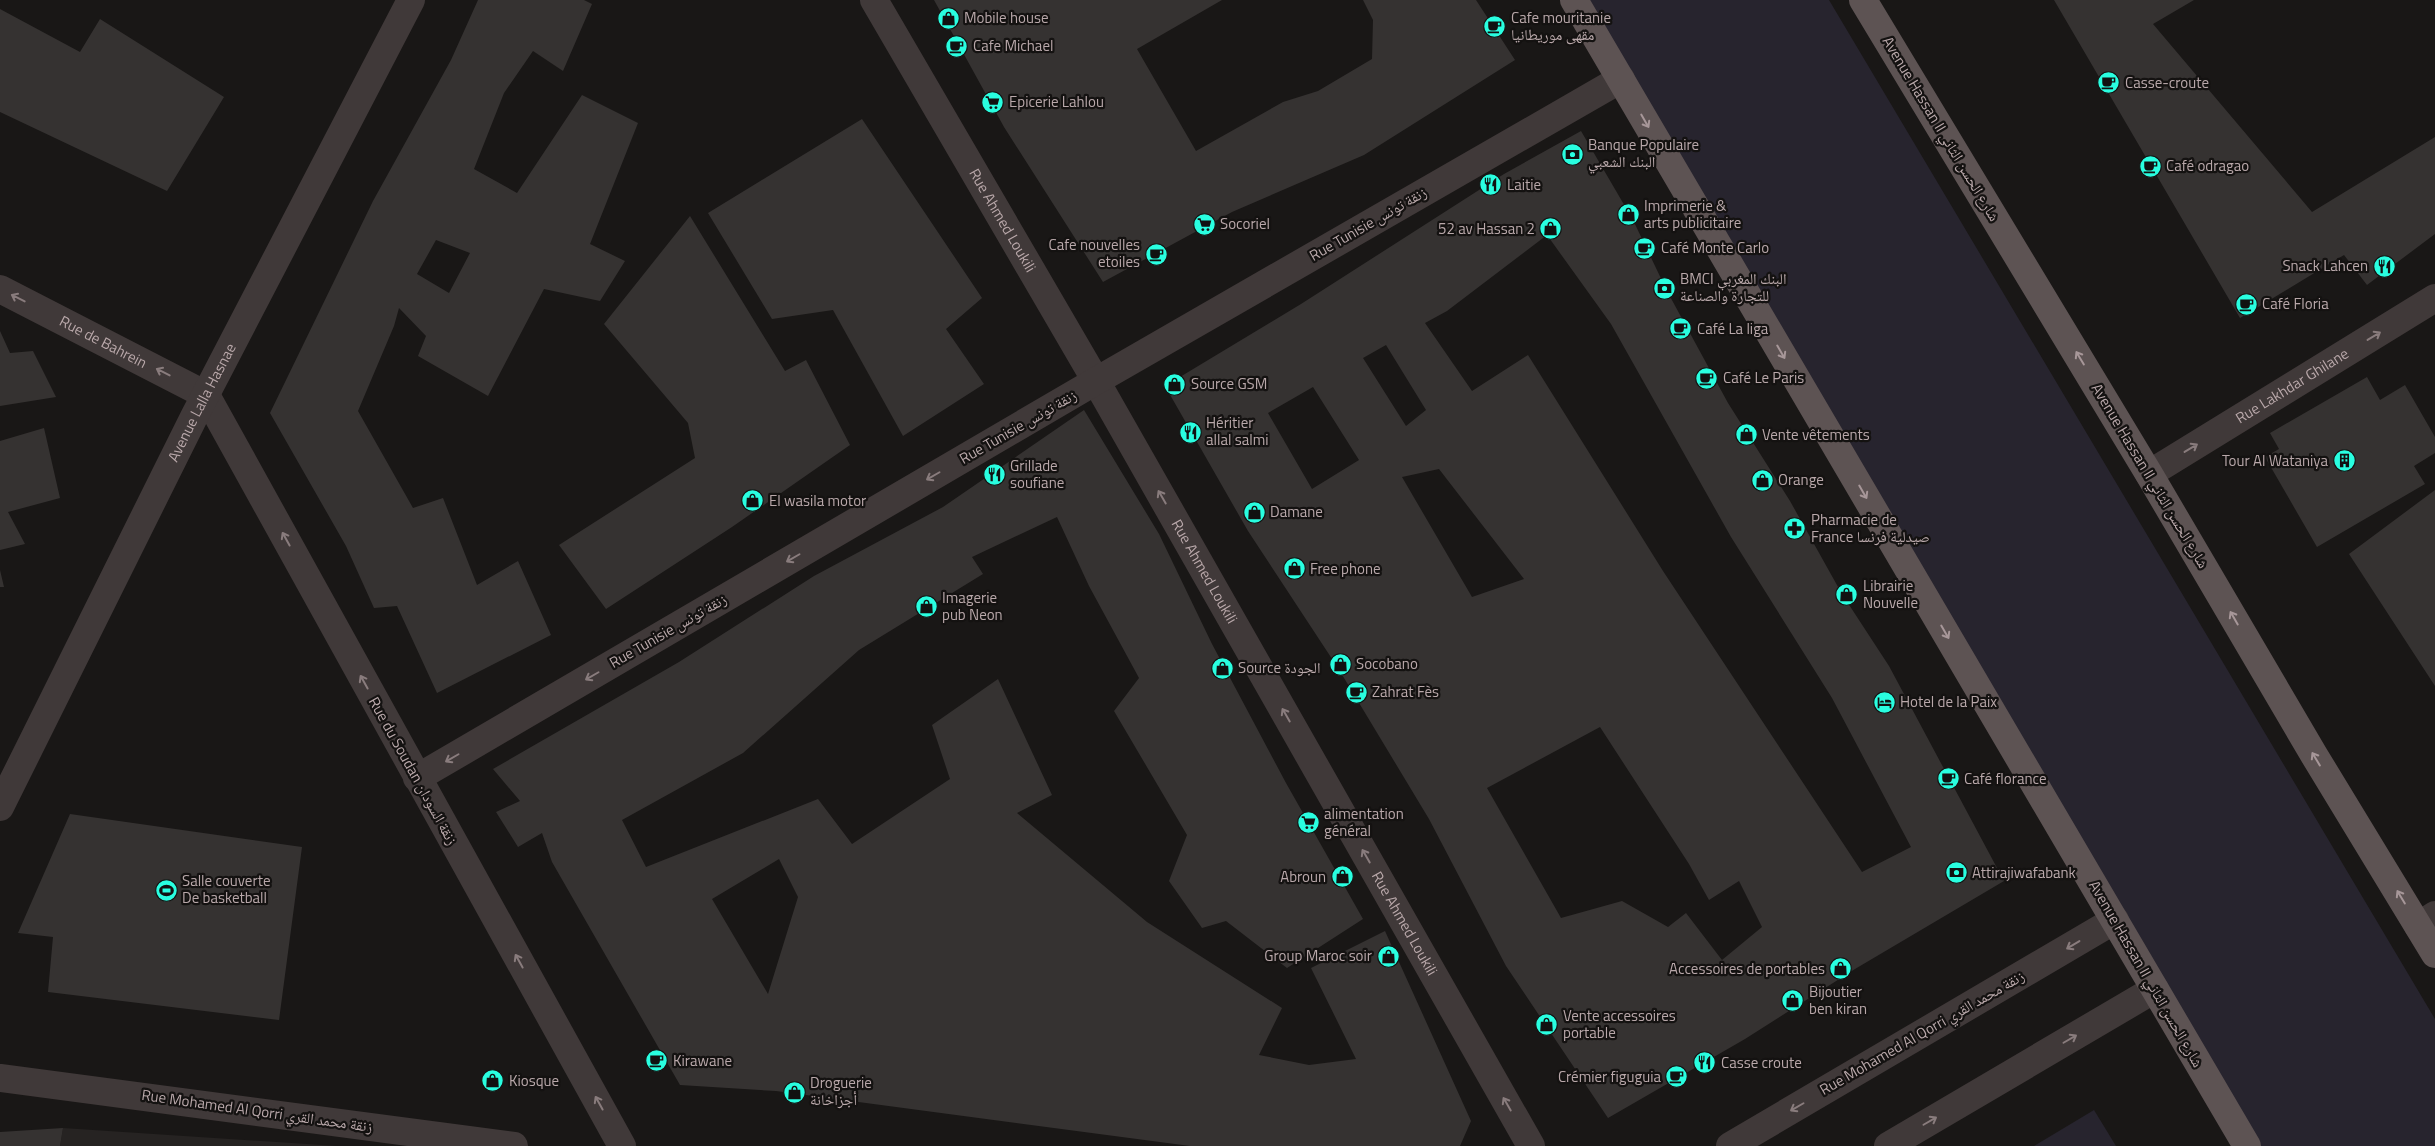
<svg xmlns="http://www.w3.org/2000/svg" width="2435" height="1146" font-family="'Titillium Web','Noto Naskh Arabic',sans-serif">
	<style>
		.built { fill: #262322 }
		.green { fill: #27242e }
		.building { fill: #353231; fill-rule: evenodd }
		.lines { fill: none; stroke-linecap: round; stroke-linejoin: round }
		.minor { stroke: #403939; stroke-width: 28 }
		.major { stroke: #5d5353; stroke-width: 28 }
		.oneway { stroke: #a79799 }
		.oneway2 { stroke: #897c7d }
		.labels { text-anchor: middle; stroke-width: 4.5; stroke-linejoin: round; paint-order: stroke }
		.poi-label { font-size: 15px; fill: #b9a8aa; stroke: #141211; text-anchor: start }
		.street-label { font-size: 15px; fill: #b9a8aa; stroke: #141211 }
	</style>
	<rect width="100%" height="100%" fill="#191716"/>
	<path class="built" d="M63,1128L337,1146H60Z"/>
	<path class="green" d="M1578,0H1829L2435,1019V1146H2254Z
		M2094,1110L2116,1146H2034Z"/>
	<path class="building" d="M478,0H584L592,4L563,71L533,51L504,93L474,169L517,193L582,95L638,123L590,244L625,261L600,301L544,289L488,396L418,356L426,336L399,308L394,326L358,411L413,508L443,498L477,585L518,561L551,635L437,693L397,606L374,608L346,546L270,413L373,201L451,60ZM436,240L470,253L449,293L417,274Z
		M934,0H1222L1137,49L1196,151L1283,102L1318,91L1372,59L1373,20L1363,0H1476L1515,60L1364,155L1232,212L1103,282L1004,127Z
		M2054,0H2194L2153,24L2312,212L2435,137V234L2367,285L2344,255L2240,318Z
		M0,9L80,52L100,19L224,97L167,191L0,112Z
		M862,119L982,298L946,329L984,384L903,436L833,310L772,319L708,213Z
		M1581,131L1633,220L1667,291L1728,403L1790,501L1842,594L1889,666L2004,881L1855,969L1745,1039L1608,1118L1506,966L1429,819L1338,668L1248,531L1165,386L1301,304L1504,174ZM1547,235L1611,324L1731,537L1832,698L1911,847L1862,872L1663,571L1528,355L1472,391L1425,323L1447,311ZM1386,345L1426,410L1406,426L1363,358ZM1313,387L1359,460L1312,489L1268,413ZM1439,469L1524,579L1472,597L1402,477ZM1600,727L1689,864L1709,900L1739,881L1762,927L1722,960L1686,913L1668,927L1622,901L1561,918L1487,788Z
		M690,216L785,371L806,360L850,445L732,527L606,609L559,545L695,458L688,423L604,324Z
		M0,331L10,353L33,351L56,397L0,406Z
		M2367,377L2380,400L2405,385L2435,437V453L2414,466L2425,484L2317,547L2265,457L2279,449L2270,433Z
		M1084,410L1159,534L1212,644L1286,783L1363,919L1287,968L1226,921L1202,928L1169,881L1187,835L1114,711L1139,678L1089,586L1057,517L972,557L983,574L859,650L743,753L622,820L646,867L818,799L852,844L950,779L932,725L998,679L1052,795L1017,813L1147,922L1282,1008L1259,1055L1309,1065L1356,1059L1311,968L1385,931L1471,1121L1460,1146H1190L776,1091L680,1085L552,862L542,833L518,847L496,812L520,801L493,769L679,662L814,576L943,507ZM779,859L798,897L768,994L712,899Z
		M44,428L60,498L8,512L25,544L0,550V441Z
		M2435,490V686L2349,554Z
		M0,570L4,587H0Z
		M70,814L302,847L279,1020L48,992L53,937L18,933Z
		M63,1128L60,1146H0V1132Z"/>
	<g class="lines">
		<g class="minor">
			<path id="s1" d="M874,0L1096,381L1531,1146"/>
			<path id="s2" d="M0,289L206,395L622,1146"/>
			<path id="s3" d="M2149,474L2435,298"/>
			<path d="M417,778L1096,381L1621,79"/>
			<path id="s4" d="M0,807L194,417L411,0"/>
			<path d="M2418,926L2435,915"/>
			<path d="M0,1078L514,1146"/>
			<path d="M1730,1146L2115,920"/>
			<path d="M1888,1146L2155,989"/>
		</g>
		<path class="major" d="M1574,0L2247,1146
			M1863,0L2149,474L2314,755L2435,954"/>
	</g>
	<defs><path id="oneway-shaft" d="M-6 0H5M1.5-3L5.5 0L1.5 3" fill="none" stroke-width="1.6" stroke-linecap="round" stroke-linejoin="round" transform="scale(1.25)"/></defs>
	<g class="oneway">
		<use href="#oneway-shaft" transform="translate(1645 121) rotate(60)"/>
		<use href="#oneway-shaft" transform="translate(1781 352) rotate(60)"/>
		<use href="#oneway-shaft" transform="translate(2080 358) rotate(-121)"/>
		<use href="#oneway-shaft" transform="translate(1863 492) rotate(60)"/>
		<use href="#oneway-shaft" transform="translate(2234 618) rotate(-120)"/>
		<use href="#oneway-shaft" transform="translate(1945 632) rotate(60)"/>
		<use href="#oneway-shaft" transform="translate(2316 759) rotate(-121)"/>
		<use href="#oneway-shaft" transform="translate(2401 897) rotate(-121)"/>
	</g>
	<g class="oneway2">
		<use href="#oneway-shaft" transform="translate(18 298) rotate(-153)"/>
		<use href="#oneway-shaft" transform="translate(2374 336) rotate(-31)"/>
		<use href="#oneway-shaft" transform="translate(163 372) rotate(-153)"/>
		<use href="#oneway-shaft" transform="translate(2191 448) rotate(-31)"/>
		<use href="#oneway-shaft" transform="translate(933 476) rotate(150)"/>
		<use href="#oneway-shaft" transform="translate(1162 497) rotate(-120)"/>
		<use href="#oneway-shaft" transform="translate(286 539) rotate(-119)"/>
		<use href="#oneway-shaft" transform="translate(793 558) rotate(150)"/>
		<use href="#oneway-shaft" transform="translate(592 676) rotate(150)"/>
		<use href="#oneway-shaft" transform="translate(364 682) rotate(-119)"/>
		<use href="#oneway-shaft" transform="translate(1286 715) rotate(-120)"/>
		<use href="#oneway-shaft" transform="translate(452 758) rotate(150)"/>
		<use href="#oneway-shaft" transform="translate(1366 856) rotate(-120)"/>
		<use href="#oneway-shaft" transform="translate(2073 945) rotate(149)"/>
		<use href="#oneway-shaft" transform="translate(519 961) rotate(-119)"/>
		<use href="#oneway-shaft" transform="translate(2070 1039) rotate(-30)"/>
		<use href="#oneway-shaft" transform="translate(599 1103) rotate(-119)"/>
		<use href="#oneway-shaft" transform="translate(1507 1104) rotate(-120)"/>
		<use href="#oneway-shaft" transform="translate(1797 1107) rotate(150)"/>
		<use href="#oneway-shaft" transform="translate(1930 1121) rotate(-30)"/>
	</g>
	<defs>
		<symbol id="shop-disc" viewBox="-11 -11 22 22"><circle r="9.5" fill="#29fee0" stroke="#141211"/><path d="M-5-2.5h2.3a2.7 3.5 0 0 1 5.4 0H5L5.5 6h-11ZM-1.5-2.5h3a1.5 2.3 0 0 0-3 0Z" fill="#111"/></symbol>
		<symbol id="cafe-disc" viewBox="-11 -11 22 22"><circle r="9.5" fill="#29fee0" stroke="#141211"/><path d="M-5.5-4.5H6V0H3Q3 3.5 0 3.5H-2.5Q-5.5 3.5-5.5 0ZM3-3.2v2h1.7v-2ZM-6 4.5H4V6H-6Z" fill="#111"/></symbol>
		<symbol id="supermarket-disc" viewBox="-11 -11 22 22"><circle r="9.5" fill="#29fee0" stroke="#141211"/><path d="M-6-5.5h2.5l.6 2H6L4.5 2H-2.5L-4.4-4H-6ZM-1.5 3.2a1.3 1.3 0 1 0 .1 0ZM3 3.2a1.3 1.3 0 1 0 .1 0Z" fill="#111"/></symbol>
		<symbol id="bank-disc" viewBox="-11 -11 22 22"><circle r="9.5" fill="#29fee0" stroke="#141211"/><path d="M-6-4H6V4H-6ZM0-2.3a2.3 2.3 0 1 0 0 4.6a2.3 2.3 0 1 0 0-4.6Z" fill="#111"/></symbol>
		<symbol id="restaurant-disc" viewBox="-11 -11 22 22"><circle r="9.5" fill="#29fee0" stroke="#141211"/><path d="M-5-6h1v4h1v-4h1v4h1v-4h1v5L-1.5 .5V6h-2V.5L-5-1ZM5-6V6H3V1.5H1.5Q1.5-4 5-6Z" fill="#111"/></symbol>
		<symbol id="building-disc" viewBox="-11 -11 22 22"><circle r="9.5" fill="#29fee0" stroke="#141211"/><path d="M-4-6H4V6H1V3H-1V6H-4ZM-2.5-4.3h1.7v1.8h-1.7ZM.8-4.3h1.7v1.8H.8ZM-2.5-1h1.7V.8h-1.7ZM.8-1h1.7V.8H.8Z" fill="#111"/></symbol>
		<symbol id="pharmacy-disc" viewBox="-11 -11 22 22"><circle r="9.5" fill="#29fee0" stroke="#141211"/><path d="M-2-6h4v4h4v4h-4v4h-4v-4h-4v-4h4Z" fill="#111"/></symbol>
		<symbol id="hotel-disc" viewBox="-11 -11 22 22"><circle r="9.5" fill="#29fee0" stroke="#141211"/><path d="M-6-4.5h1.5V1H6V5H4.5V3h-9V5H-6ZM-4 0a1.8 1.8 0 1 1 3.6 0ZM.5 0V-2.5h3Q6-2.5 6 0Z" fill="#111"/></symbol>
		<symbol id="stadium-disc" viewBox="-11 -11 22 22"><circle r="9.5" fill="#29fee0" stroke="#141211"/><path d="M0-5a6.5 5 0 1 0 0 10a6.5 5 0 1 0 0-10ZM-3.5-1.8h7v3.6h-7Z" fill="#111"/></symbol>
	</defs>
	<g fill-rule="evenodd">
		<use href="#shop-disc" x="936" y="6" width="25" height="25"/>
		<use href="#cafe-disc" x="1482" y="14" width="25" height="25"/>
		<use href="#cafe-disc" x="944" y="34" width="25" height="25"/>
		<use href="#cafe-disc" x="2096" y="70" width="25" height="25"/>
		<use href="#supermarket-disc" x="980" y="90" width="25" height="25"/>
		<use href="#bank-disc" x="1560" y="142" width="25" height="25"/>
		<use href="#cafe-disc" x="2138" y="154" width="25" height="25"/>
		<use href="#restaurant-disc" x="1478" y="172" width="25" height="25"/>
		<use href="#shop-disc" x="1616" y="202" width="25" height="25"/>
		<use href="#supermarket-disc" x="1192" y="212" width="25" height="25"/>
		<use href="#shop-disc" x="1538" y="216" width="25" height="25"/>
		<use href="#cafe-disc" x="1632" y="236" width="25" height="25"/>
		<use href="#cafe-disc" x="1144" y="242" width="25" height="25"/>
		<use href="#restaurant-disc" x="2372" y="254" width="25" height="25"/>
		<use href="#bank-disc" x="1652" y="276" width="25" height="25"/>
		<use href="#cafe-disc" x="2234" y="292" width="25" height="25"/>
		<use href="#cafe-disc" x="1668" y="316" width="25" height="25"/>
		<use href="#cafe-disc" x="1694" y="366" width="25" height="25"/>
		<use href="#shop-disc" x="1162" y="372" width="25" height="25"/>
		<use href="#restaurant-disc" x="1178" y="420" width="25" height="25"/>
		<use href="#shop-disc" x="1734" y="422" width="25" height="25"/>
		<use href="#building-disc" x="2332" y="448" width="25" height="25"/>
		<use href="#restaurant-disc" x="982" y="462" width="25" height="25"/>
		<use href="#shop-disc" x="1750" y="468" width="25" height="25"/>
		<use href="#shop-disc" x="740" y="488" width="25" height="25"/>
		<use href="#shop-disc" x="1242" y="500" width="25" height="25"/>
		<use href="#pharmacy-disc" x="1782" y="516" width="25" height="25"/>
		<use href="#shop-disc" x="1282" y="556" width="25" height="25"/>
		<use href="#shop-disc" x="1834" y="582" width="25" height="25"/>
		<use href="#shop-disc" x="914" y="594" width="25" height="25"/>
		<use href="#shop-disc" x="1328" y="652" width="25" height="25"/>
		<use href="#shop-disc" x="1210" y="656" width="25" height="25"/>
		<use href="#cafe-disc" x="1344" y="680" width="25" height="25"/>
		<use href="#hotel-disc" x="1872" y="690" width="25" height="25"/>
		<use href="#cafe-disc" x="1936" y="766" width="25" height="25"/>
		<use href="#supermarket-disc" x="1296" y="810" width="25" height="25"/>
		<use href="#bank-disc" x="1944" y="860" width="25" height="25"/>
		<use href="#shop-disc" x="1330" y="864" width="25" height="25"/>
		<use href="#stadium-disc" x="154" y="878" width="25" height="25"/>
		<use href="#shop-disc" x="1376" y="944" width="25" height="25"/>
		<use href="#shop-disc" x="1828" y="956" width="25" height="25"/>
		<use href="#shop-disc" x="1780" y="988" width="25" height="25"/>
		<use href="#shop-disc" x="1534" y="1012" width="25" height="25"/>
		<use href="#cafe-disc" x="644" y="1048" width="25" height="25"/>
		<use href="#restaurant-disc" x="1692" y="1050" width="25" height="25"/>
		<use href="#cafe-disc" x="1664" y="1064" width="25" height="25"/>
		<use href="#shop-disc" x="480" y="1068" width="25" height="25"/>
		<use href="#shop-disc" x="782" y="1080" width="25" height="25"/>
	</g>
	<g class="labels">
		<g class="poi-label">
			<text x="964" y="23">Mobile house</text>
			<text x="1511" y="23">Cafe mouritanie<tspan x="1511" dy="17">مقهى موريطانيا</tspan></text>
			<text x="973" y="51">Cafe Michael</text>
			<text x="2125" y="88">Casse-croute</text>
			<text x="1009" y="107">Epicerie Lahlou</text>
			<text x="1588" y="150">Banque Populaire<tspan x="1588" dy="17">البنك الشعبي</tspan></text>
			<text x="2166" y="171">Café odragao</text>
			<text x="1507" y="190">Laitie</text>
			<text x="1644" y="211">Imprimerie &amp;<tspan x="1644" dy="17">arts publicitaire</tspan></text>
			<text x="1220" y="229">Socoriel</text>
			<text x="1535" y="234" text-anchor="end">52 av Hassan 2</text>
			<text x="1140" y="250" text-anchor="end">Cafe nouvelles<tspan x="1140" dy="17">etoiles</tspan></text>
			<text x="1661" y="253">Café Monte Carlo</text>
			<text x="2368" y="271" text-anchor="end">Snack Lahcen</text>
			<text x="1680" y="284">BMCI البنك المغربي<tspan x="1680" dy="17">للتجارة والصناعة</tspan></text>
			<text x="2262" y="309">Café Floria</text>
			<text x="1697" y="334">Café La liga</text>
			<text x="1723" y="383">Café Le Paris</text>
			<text x="1191" y="389">Source GSM</text>
			<text x="1206" y="428">Héritier<tspan x="1206" dy="17">allal salmi</tspan></text>
			<text x="1762" y="440">Vente vêtements</text>
			<text x="2328" y="466" text-anchor="end">Tour Al Wataniya</text>
			<text x="1010" y="471">Grillade<tspan x="1010" dy="17">soufiane</tspan></text>
			<text x="1778" y="485">Orange</text>
			<text x="769" y="506">El wasila motor</text>
			<text x="1270" y="517">Damane</text>
			<text x="1811" y="525">Pharmacie de<tspan x="1811" dy="17">France صيدلية فرنسا</tspan></text>
			<text x="1310" y="574">Free phone</text>
			<text x="1863" y="591">Librairie<tspan x="1863" dy="17">Nouvelle</tspan></text>
			<text x="942" y="603">Imagerie<tspan x="942" dy="17">pub Neon</tspan></text>
			<text x="1356" y="669">Socobano</text>
			<text x="1238" y="673">Source الجودة</text>
			<text x="1372" y="697">Zahrat Fès</text>
			<text x="1900" y="707">Hotel de la Paix</text>
			<text x="1964" y="784">Café florance</text>
			<text x="1324" y="819">alimentation<tspan x="1324" dy="17">général</tspan></text>
			<text x="1972" y="878">Attirajiwafabank</text>
			<text x="1326" y="882" text-anchor="end">Abroun</text>
			<text x="182" y="886">Salle couverte<tspan x="182" dy="17">De basketball</tspan></text>
			<text x="1372" y="961" text-anchor="end">Group Maroc soir</text>
			<text x="1825" y="974" text-anchor="end">Accessoires de portables</text>
			<text x="1809" y="997">Bijoutier<tspan x="1809" dy="17">ben kiran</tspan></text>
			<text x="1563" y="1021">Vente accessoires<tspan x="1563" dy="17">portable</tspan></text>
			<text x="673" y="1066">Kirawane</text>
			<text x="1721" y="1068">Casse croute</text>
			<text x="1661" y="1082" text-anchor="end">Crémier figuguia</text>
			<text x="509" y="1086">Kiosque</text>
			<text x="810" y="1088">Droguerie<tspan x="810" dy="17">أجزاخانة</tspan></text>
		</g>
		<g class="street-label">
			<text transform="translate(1941 129) rotate(59)" y="5">Avenue Hassan II شارع الحسن الثاني</text>
			<text dy="5" stroke="none"><textPath href="#s1" startOffset="255">Rue Ahmed Loukili</textPath></text>
			<text transform="translate(1368 224) rotate(-30)" y="5">Rue Tunisie زنقة تونس</text>
			<text dy="5" stroke="none"><textPath href="#s2" startOffset="116">Rue de Bahrein</textPath></text>
			<text dy="5" stroke="none"><textPath href="#s3" startOffset="168">Rue Lakhdar Ghilane</textPath></text>
			<text dy="5" stroke="none"><textPath href="#s4" startOffset="452">Avenue Lalla Hasnae</textPath></text>
			<text transform="translate(1018 427) rotate(-30)" y="5">Rue Tunisie زنقة تونس</text>
			<text transform="translate(2150 476) rotate(59)" y="5">Avenue Hassan II شارع الحسن الثاني</text>
			<text dy="5" stroke="none"><textPath href="#s1" startOffset="660">Rue Ahmed Loukili</textPath></text>
			<text transform="translate(668 631) rotate(-30)" y="5">Rue Tunisie زنقة تونس</text>
			<text transform="translate(413 771) rotate(61)" y="5">Rue du Soudan زنقة السودان</text>
			<text dy="5" stroke="none"><textPath href="#s1" startOffset="1065">Rue Ahmed Loukili</textPath></text>
			<text transform="translate(2146 974) rotate(60)" y="5">Avenue Hassan II شارع الحسن الثاني</text>
			<text transform="translate(1922 1033) rotate(-30)" y="5">Rue Mohamed Al Qorri زنقة محمد القري</text>
			<text transform="translate(257 1111) rotate(8)" y="5">Rue Mohamed Al Qorri زنقة محمد القري</text>
		</g>
	</g>
</svg>
